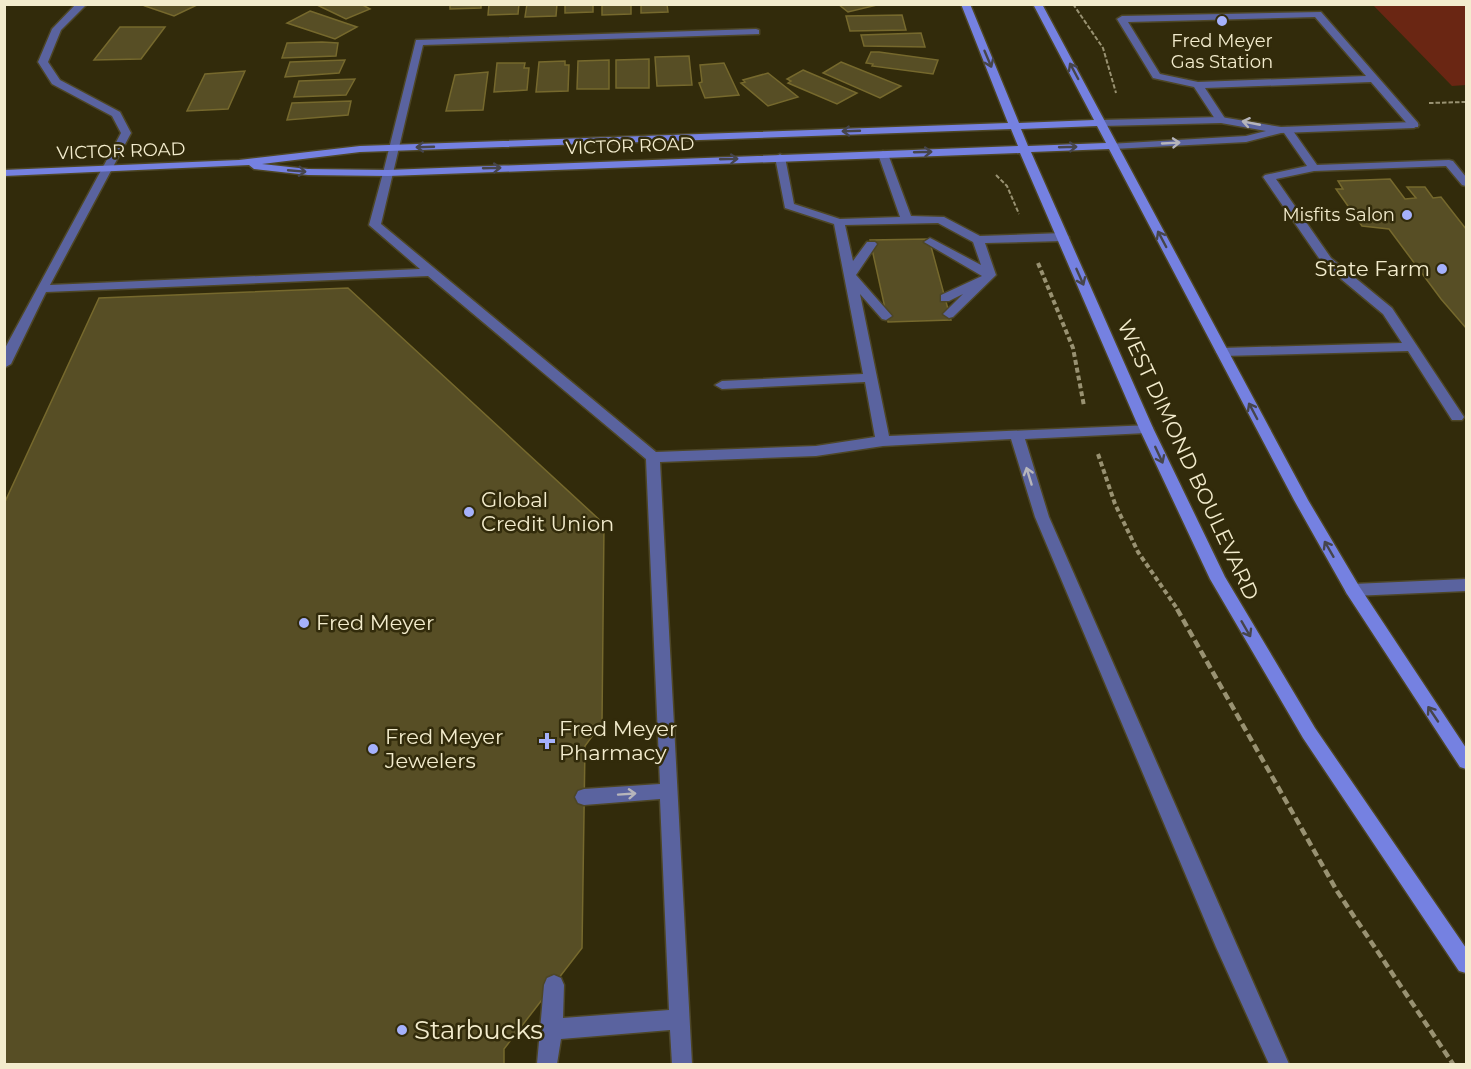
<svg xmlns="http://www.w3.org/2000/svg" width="1471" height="1069" font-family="Montserrat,sans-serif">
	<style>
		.green { fill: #6a2613 }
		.building { fill: #574e25; stroke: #76692d; stroke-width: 1.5 }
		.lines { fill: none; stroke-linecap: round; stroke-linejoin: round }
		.lane-casing { stroke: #4d4626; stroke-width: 3 }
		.street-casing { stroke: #4d4626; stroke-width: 3 }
		.secondary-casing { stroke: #4d4626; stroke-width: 3 }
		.path-far2 { stroke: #999272; stroke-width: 2; stroke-dasharray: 4.5 2; stroke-linecap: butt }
		.path-far1 { stroke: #999272; stroke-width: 4; stroke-dasharray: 5 3; stroke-linecap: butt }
		.path { stroke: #999272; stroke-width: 4.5; stroke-dasharray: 8 4; stroke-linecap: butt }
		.lane { fill: #5a639f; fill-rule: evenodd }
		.street { fill: #5a639f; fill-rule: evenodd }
		.secondary { fill: #7581e1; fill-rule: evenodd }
		.oneway { stroke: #46454b }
		.oneway2 { stroke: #b6b5bb }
		.poi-dot { fill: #a5b1fc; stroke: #322b0b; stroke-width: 2 }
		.labels { text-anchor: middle; stroke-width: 5; stroke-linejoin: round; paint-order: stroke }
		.far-poi-label { font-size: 18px; fill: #f3eccd; stroke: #322b0b }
		.far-street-label { font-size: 18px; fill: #f3eccd; stroke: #322b0b }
		.poi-label { font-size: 21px; fill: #f3eccd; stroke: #322b0b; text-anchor: start }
		.street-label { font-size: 21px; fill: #f3eccd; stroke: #322b0b }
		.near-poi-label { font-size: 26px; fill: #f3eccd; stroke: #322b0b; text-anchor: start }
	</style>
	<rect width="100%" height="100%" fill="#322b0b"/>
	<path class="green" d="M1373,5H1466V85L1452,86Z"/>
	<path class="building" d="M148,4H199L174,16L145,6Z
		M315,4H361L370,9L346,19Z
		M450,4H481V8L450,9Z
		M489,4H519L518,14L488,15Z
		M527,4H557L556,16L525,17Z
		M565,4H593V12L565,13Z
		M602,4H631V14L602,15Z
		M641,4H667L668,12L641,13Z
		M838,4H881L848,12Z
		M310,11L357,27L335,39L287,23Z
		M902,15L906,30L850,31L846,16Z
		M120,27H165L141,59L94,60Z
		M921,33L925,47L864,46L861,35Z
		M322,42L338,43L336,56L282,58L287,43Z
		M871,52H879L938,60L933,74L872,66L873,64L866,63Z
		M689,56L692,85L657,86L655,57Z
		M649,59V88H616V60Z
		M345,60L339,73L285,77L290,62Z
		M609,60V89H577L578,61Z
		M565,61V65H569L568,91L536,92L539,62Z
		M841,62L901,86L880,98L823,73Z
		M497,63H525L524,68H529L527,90L494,92Z
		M724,63L739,95L705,98L699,83L702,82L700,65Z
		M803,70L857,93L837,104L788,83L791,81L787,79Z
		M245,71L228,109L187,111L205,74Z
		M488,72L483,110L446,111L455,75Z
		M768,73L798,97L768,106L741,83L745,82L743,80Z
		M355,79L346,95L294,97L299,81Z
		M351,101L348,115L287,120L292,103Z
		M1390,179L1405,199L1416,198L1407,187H1425L1433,198L1441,197L1466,229V328L1441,299L1389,229L1362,226L1336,189H1343L1338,181Z
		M929,239L951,320L888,322L870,240Z
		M348,288L604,524L602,723L585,746L582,948L504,1049V1064H4V504L99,298Z"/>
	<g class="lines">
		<defs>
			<path id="lane" d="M1321,12L1418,123V127H1410L1371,82L1205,88L1226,120L1217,122L1194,87L1153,78L1117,19L1122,16ZM1315,17L1366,76L1198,82L1160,74L1128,22Z
				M1287,127L1291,128L1317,165L1449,160L1453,161L1466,177V186L1462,185L1446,166L1314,171L1276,179L1331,258L1392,308L1464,417L1462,420H1452L1408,351L1222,356L1216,352L1222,348L1402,343L1383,314L1323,264L1263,177L1265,175L1307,166L1282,130Z
				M883,151L888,154L911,216L944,217L980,236L1063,233L1069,237L1063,241L985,243L996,275L953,317L949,318L943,314L963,294L949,301H941V295L982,276L924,242L930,238L934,240L981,265L973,242L938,223L845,225L853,261L867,242H875L877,244L856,275L892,316L886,320L882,319L860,294L889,436L1151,425L1153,428L1151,431L1146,433L1025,439L1049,517L1289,1064H1269L1216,947L1035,517L1011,439L883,446L816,456L660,462L692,1064H672L670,1030L561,1039L557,1064H537L544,985L547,978L554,975L561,978L564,985L563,1018L669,1010L660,799L584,805L578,803L575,797L578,791L584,789L660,784L646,459L428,276L46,292L11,364L4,368V350L104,165L113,167L50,285L420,269L369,225L383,173L388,170L393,173L381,224L656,452L816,446L875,437L865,382L722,389L715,385L722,381L863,374L834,224L785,208L775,157L780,154L785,157L794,204L840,219L900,217L878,154Z
				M1466,579V591L1353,596L1347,594L1345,590L1347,586L1353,584Z"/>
			<path id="street" d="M76,4H87L61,30L48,62L60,80L120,112L131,133L113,167L108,170L103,167L121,133L112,116L52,84L38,62L52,29Z
				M756,29L759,30V34L423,45L393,173L388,176L383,173L416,40Z
				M1221,117L1281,127L1414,122L1419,125L1414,128L1281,133L1246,142L1113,149L1108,146L1109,144L1246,136L1266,131L1221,123L1102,126L1097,123L1102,120Z"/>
			<path id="secondary" d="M961,4H970L1019,123L1094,120L1033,4H1042L1308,500L1359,586L1466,748V769L1460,767L1347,594L1294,500L1109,149L1031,152L1153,428L1225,577L1315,728L1466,948V973L1459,971L1303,738L1210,579L1139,428L1020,153L388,176L308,175L254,169L249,165L4,176V170L239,160L360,146L1008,123ZM1097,126L1106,143L1028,146L1021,129ZM1011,129L1018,146L388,170L308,169L262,164L360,152Z"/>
		</defs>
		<use href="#lane" class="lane-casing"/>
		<use href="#street" class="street-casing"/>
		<use href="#secondary" class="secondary-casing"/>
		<path class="path-far2" d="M1073,4L1103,48L1116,93
			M1429,103L1466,102
			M996,175L1007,186L1019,214"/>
		<path class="path-far1" d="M1038,263L1073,348L1084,406
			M1098,454L1115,504L1138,552L1178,610"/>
		<path class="path" d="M1177,609L1337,891L1453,1064"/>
		<use href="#lane" class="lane"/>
		<use href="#street" class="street"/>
		<use href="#secondary" class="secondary"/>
	</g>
	<defs><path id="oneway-shaft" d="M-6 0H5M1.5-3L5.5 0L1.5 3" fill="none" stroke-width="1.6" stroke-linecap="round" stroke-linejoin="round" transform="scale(1.5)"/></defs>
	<g class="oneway">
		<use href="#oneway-shaft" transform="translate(988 59) rotate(67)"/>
		<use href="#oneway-shaft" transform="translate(1074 71) rotate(-118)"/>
		<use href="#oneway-shaft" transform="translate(851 131) rotate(178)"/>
		<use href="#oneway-shaft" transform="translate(425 147) rotate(178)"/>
		<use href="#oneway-shaft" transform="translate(1068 147) rotate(-2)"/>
		<use href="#oneway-shaft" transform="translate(923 152) rotate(-2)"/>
		<use href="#oneway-shaft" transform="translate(729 159) rotate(-2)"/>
		<use href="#oneway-shaft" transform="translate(492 168) rotate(-2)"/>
		<use href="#oneway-shaft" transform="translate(297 171) rotate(5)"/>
		<use href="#oneway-shaft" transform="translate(1162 239) rotate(-118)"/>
		<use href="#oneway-shaft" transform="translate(1080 277) rotate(66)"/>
		<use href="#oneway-shaft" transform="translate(1253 411) rotate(-118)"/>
		<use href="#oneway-shaft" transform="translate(1159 455) rotate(65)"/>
		<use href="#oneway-shaft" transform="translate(1329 549) rotate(-120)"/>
		<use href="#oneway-shaft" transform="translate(1246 629) rotate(60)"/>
		<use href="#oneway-shaft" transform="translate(1433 714) rotate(-124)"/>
	</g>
	<g class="oneway2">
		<use href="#oneway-shaft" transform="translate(1251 123) rotate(-169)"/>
		<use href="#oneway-shaft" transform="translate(1171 143) rotate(-3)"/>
		<use href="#oneway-shaft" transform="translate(1029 476) rotate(-107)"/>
		<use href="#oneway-shaft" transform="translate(627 794) rotate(-4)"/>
	</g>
	<g class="poi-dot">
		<circle cx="1222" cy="21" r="6"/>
		<circle cx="1407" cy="215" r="6"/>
		<circle cx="1442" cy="269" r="6"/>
		<circle cx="469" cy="512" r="6"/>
		<circle cx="304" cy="623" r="6"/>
		<path d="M544 732h6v6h6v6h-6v6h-6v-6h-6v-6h6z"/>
		<circle cx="373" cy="749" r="6"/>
		<circle cx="402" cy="1030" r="6"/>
	</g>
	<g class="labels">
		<g class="far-poi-label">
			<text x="1222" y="47">Fred Meyer<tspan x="1222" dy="21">Gas Station</tspan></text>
			<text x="1395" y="221" text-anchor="end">Misfits Salon</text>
		</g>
		<g class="far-street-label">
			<text transform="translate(630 146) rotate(-2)" y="6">VICTOR ROAD</text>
			<text transform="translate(121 151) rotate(-2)" y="6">VICTOR ROAD</text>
		</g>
		<g class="poi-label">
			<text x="1430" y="276" text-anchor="end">State Farm</text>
			<text x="481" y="507">Global<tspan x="481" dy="24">Credit Union</tspan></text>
			<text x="316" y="630">Fred Meyer</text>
			<text x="559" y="736">Fred Meyer<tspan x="559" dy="24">Pharmacy</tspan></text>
			<text x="385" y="744">Fred Meyer<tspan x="385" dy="24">Jewelers</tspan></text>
		</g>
		<g class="street-label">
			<text transform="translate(1188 460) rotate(65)" y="7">WEST DIMOND BOULEVARD</text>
		</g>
		<g class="near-poi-label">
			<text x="414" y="1039">Starbucks</text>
		</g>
	</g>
	<rect width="1471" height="1069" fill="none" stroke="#f3eccd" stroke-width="12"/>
</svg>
